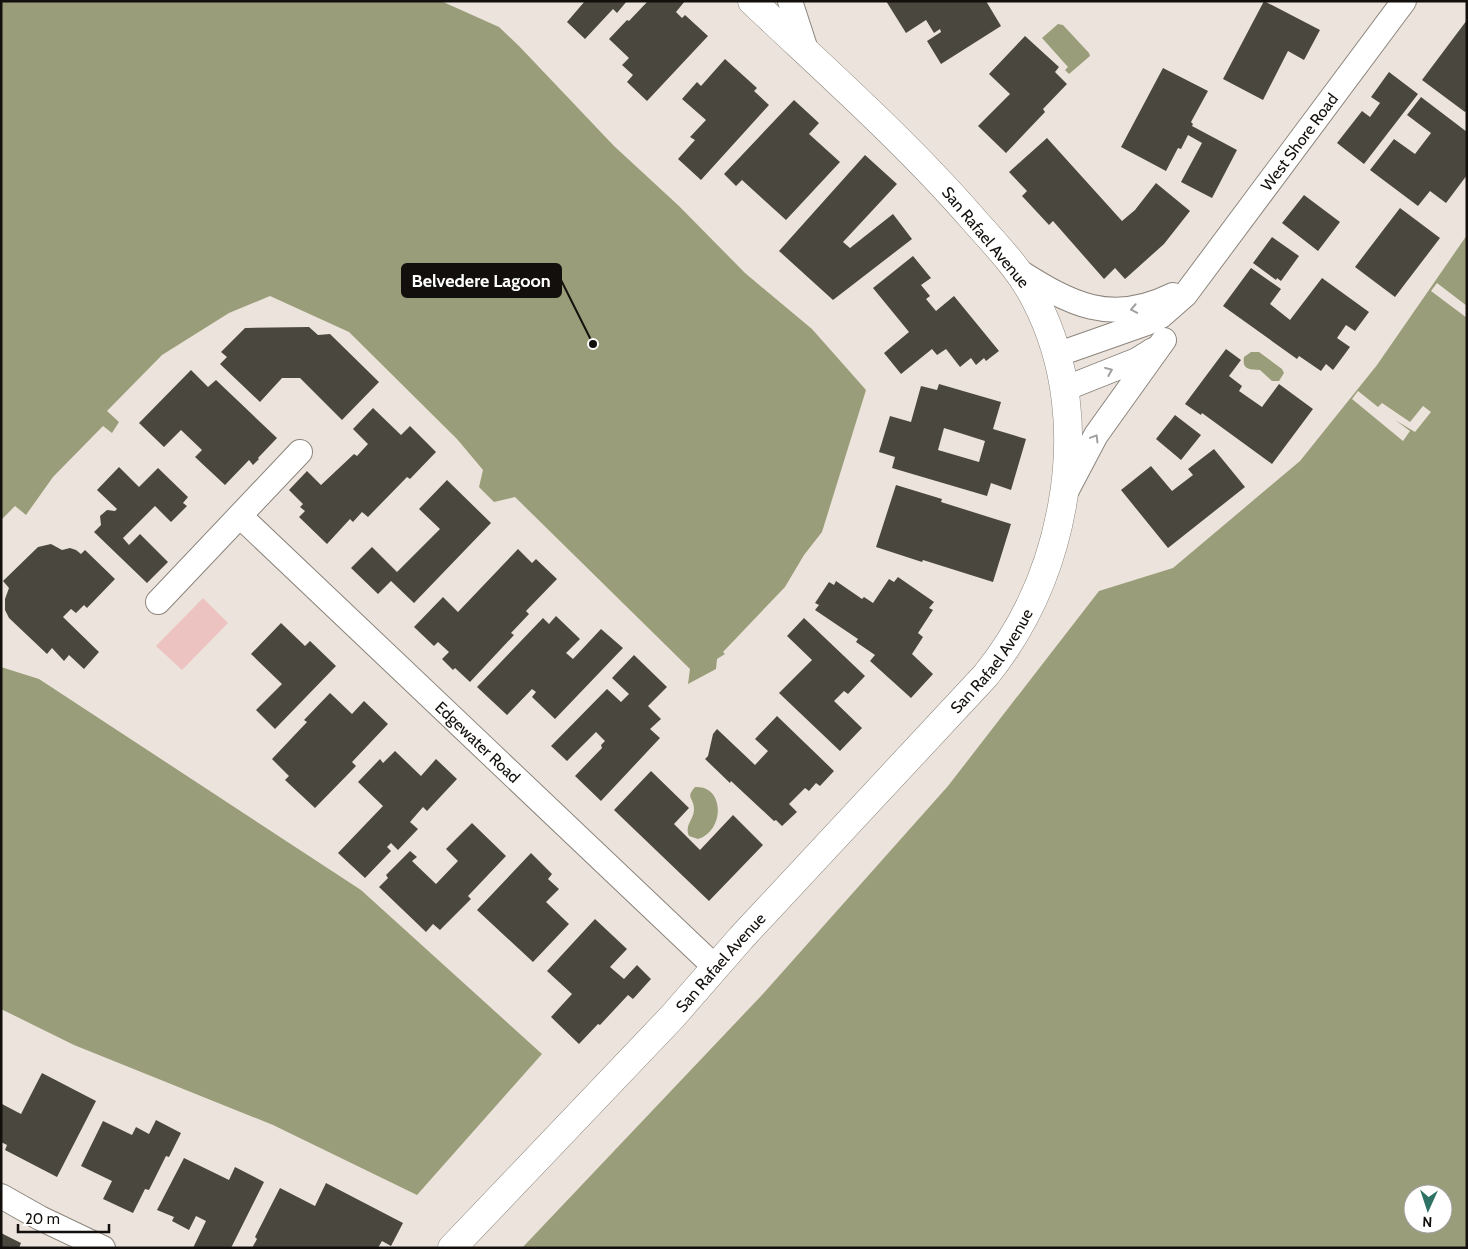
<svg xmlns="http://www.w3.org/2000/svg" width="1468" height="1249" font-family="Cabin,sans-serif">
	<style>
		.green { fill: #ecc3c0 }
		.water { fill: #9a9d79; fill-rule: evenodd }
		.pier { fill: #ece4dc }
		.building { fill: #4a473f; fill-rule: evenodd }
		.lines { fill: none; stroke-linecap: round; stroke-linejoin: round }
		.street-casing { stroke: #8c857d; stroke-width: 26 }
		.secondary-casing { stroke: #8c857d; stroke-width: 29 }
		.street { stroke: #fff; stroke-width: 24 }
		.secondary { stroke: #fff; stroke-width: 28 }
		.oneway { stroke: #a09f9e }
		.labels { text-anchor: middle; stroke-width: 5; stroke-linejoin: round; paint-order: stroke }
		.street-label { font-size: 16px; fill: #120f0c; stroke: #fff }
		.leader { fill: none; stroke: #120f0c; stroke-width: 2 }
		.callout-dot { fill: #120f0c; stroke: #fff; stroke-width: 2 }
		.callout { fill: #120f0c; stroke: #120f0c; stroke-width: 2 }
		.callout-label { font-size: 18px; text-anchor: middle; font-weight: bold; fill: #fff }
	</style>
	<rect width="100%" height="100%" fill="#ece4dc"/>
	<path class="green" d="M203,598L228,623L182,670L156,646Z"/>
	<path class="water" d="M1,1H441L499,27L519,46L614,146L679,206L745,273L812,329L866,390L822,532L804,555L785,587L723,652L725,654L717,659L716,669L688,684L690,669L515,497L494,502L479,487L483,470L457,439L349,332L270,296L229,313L162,355L107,411L119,422L112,433L103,426L53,477L26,515L15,506L1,520Z
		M1058,24L1063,25L1089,53L1090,56L1069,74L1065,70L1068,67L1042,38Z
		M1467,235V1248H522L761,996L948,786L1099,591L1173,568L1300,461L1377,365ZM1413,1194H1443V1224H1413Z
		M1251,352H1259L1282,369L1284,373L1279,381H1272L1260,370C1249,369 1242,370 1244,357Z
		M1,667L39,679L361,890L542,1054L417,1195L273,1125L74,1045L1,1009Z
		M695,787C725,785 725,831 698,839L689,836C684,825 694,820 694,809C694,798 685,798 695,787Z"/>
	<path class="pier" d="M1437,283L1467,306V318L1431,291Z
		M1358,391L1378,407L1382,403L1410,422L1423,406L1431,412L1415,432L1395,420L1410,431L1403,441L1352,399Z"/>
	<path class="building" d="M585,1H627L617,13L613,9L585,39L567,22Z
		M648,1H685L676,12L682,18L685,15L708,36L647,101L627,82L633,75L622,65L629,58L609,39L627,20L629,21Z
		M886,1H986L1001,26L941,64L927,41L941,32L940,29L934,33L926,20L906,33Z
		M1264,1L1320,30L1304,60L1288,51L1263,100L1223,79Z
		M1467,20V110L1465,112L1422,80Z
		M1025,36L1059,67L1055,72L1067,84L1043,109L1045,112L1006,153L978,126L1010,94L989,74Z
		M725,59L757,88L754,91L769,105L701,180L678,159L695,140L690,137L706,120L682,99L697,82L701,86Z
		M1163,68L1208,91L1191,122L1193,124L1192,126L1237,150L1212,198L1181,182L1202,143L1188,135L1181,149L1178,148L1166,171L1121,147Z
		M1389,72L1418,94L1364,164L1337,143L1362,111L1370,117L1380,103L1371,97Z
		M1421,97L1467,132V175L1446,203L1430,191L1418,206L1370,170L1394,139L1415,154L1431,133L1407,115Z
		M794,100L819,123L809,134L840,162L786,220L742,180L736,186L724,174Z
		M1047,138L1122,221L1135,210L1156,183L1190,211L1164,244L1125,279L1115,268L1104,279L1053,221L1049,225L1022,196L1027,191L1009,172Z
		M865,155L897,184L843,242L850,248L893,214L912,239L833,300L779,251Z
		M1304,195L1340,222L1318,251L1282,223Z
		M1400,208L1440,238L1395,297L1355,267Z
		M1272,237L1299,256L1281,281L1277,278L1276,280L1253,263Z
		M913,256L931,278L921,285L930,296L926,299L936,311L954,296L999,351L986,361L984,358L976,365L971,358L960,367L946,349L937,355L932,349L901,374L884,353L909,332L873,288Z
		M1251,268L1281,289L1270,304L1290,320L1322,278L1369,312L1355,331L1346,325L1337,338L1350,347L1333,370L1326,364L1321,371L1299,356L1297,359L1223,306Z
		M309,327L318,335L330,334L379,382L342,420L300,378H282L260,402L220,364L227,357L221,352L245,328Z
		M1226,349L1241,360L1229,376L1242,386L1239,391L1262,407L1279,384L1313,409L1272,464L1202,413L1201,415L1185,404Z
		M191,370L208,387L216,380L277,438L258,458L259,459L253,465L249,460L225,485L195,457L202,450L181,430L164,447L139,423Z
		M939,384L1001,402L993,429L1026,439L1011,490L991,483L987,496L892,468L895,457L879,452L890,416L911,422L921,386L937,390ZM944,428L985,441L979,462L938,450Z
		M373,408L401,435L410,426L436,452L410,479L407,477L368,517L362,512L353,522L350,519L327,544L299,517L305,511L300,507L303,504L289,490L307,471L321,485L354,454L357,456L368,444L353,429Z
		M1175,415L1201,435L1181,460L1156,439Z
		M1214,449L1245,487L1168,548L1121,490L1151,466L1172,491L1193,475L1188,469Z
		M119,467L139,487L158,468L188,497L183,503L187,506L171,522L155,506L123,538L129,545L140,534L168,562L147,583L94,532L101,525L100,516L107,510L115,511L117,509L97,490Z
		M447,480L491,523L414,603L391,581L378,594L351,568L372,547L397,572L440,529L419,509Z
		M896,485L942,499L941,502L1011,524L993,582L923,560L922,562L876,547Z
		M51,544L62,550L70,548L76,550L81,554L85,550L115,579L87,608L84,605L76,613L71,609L63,617L99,652L84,669L69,655L64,661L52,648L47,654L9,618L5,610V599L9,588L3,581L38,547Z
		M518,549L532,563L536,559L557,579L526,611L529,614L511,633L514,635L470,682L455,668L453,670L442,659L449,652L438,642L434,646L414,627L443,597L458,612Z
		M898,577L934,602L929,608L933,610L918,633L923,637L912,654L933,674L911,698L870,661L875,655L856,642L858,639L815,610L819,605L815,603L829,582L834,585L836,581L862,599L864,597L873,603L889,579L894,582Z
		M556,616L580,639L566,653L573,659L601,629L623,648L555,719L532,697L536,692L532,689L507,715L477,687L543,618L549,624Z
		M804,618L865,676L848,694L844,691L834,701L862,728L840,751L779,693L812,660L787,636Z
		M281,623L305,646L310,641L336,666L275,729L256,710L282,684L251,654Z
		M634,655L667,687L648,706L661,719L650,729L660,738L601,801L575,776L602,748L601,745L605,741L596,732L567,761L551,746L607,689L621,702L629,694L612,678Z
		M330,693L352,714L364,701L388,724L352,762L356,766L315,808L285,780L289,776L272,759L307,722L304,720Z
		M777,716L834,771L820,786L816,783L809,791L805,788L789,804L797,812L782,826L776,820L774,821L731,781L730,783L705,759L708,756L713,734L717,729L755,765L768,751L755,739Z
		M395,751L421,776L436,759L457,779L427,811L423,807L410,822L418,829L398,850L391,843L387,847L391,851L365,878L338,853L383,806L358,782L380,759L383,763Z
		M651,771L689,808L674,824L700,850L733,815L763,845L709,901L614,810Z
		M472,823L506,856L468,896L471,899L440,930L433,924L426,932L379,887L388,878L386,875L410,851L417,857L412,861L436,884L458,861L446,849Z
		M531,853L552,874L548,879L559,889L546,902L569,924L533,962L477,910Z
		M595,919L627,949L610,967L624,979L637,965L651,979L633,999L628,995L600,1025L598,1024L579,1044L551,1017L572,994L547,971Z
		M42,1073L96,1101L57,1177L5,1150L7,1145L1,1142L2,1104L21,1114Z
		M156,1120L181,1133L169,1157L166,1156L149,1190L145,1189L133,1213L103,1199L112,1181L81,1166L103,1121L132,1135L136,1127L149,1134Z
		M184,1158L229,1180L235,1167L264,1182L231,1248H193L206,1221L196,1216L189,1230L172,1221L174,1217L157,1210Z
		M326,1183L403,1223L391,1246L382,1241L378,1248H252L257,1239L255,1237L280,1188L315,1206Z
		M1,1233L21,1243L19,1248H1Z"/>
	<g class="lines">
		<defs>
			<g id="street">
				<path d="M790,1L807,53"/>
				<path d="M1017,270C1070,304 1111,326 1173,295"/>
				<path id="s1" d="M1056,355L1147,323L1161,316L1185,295L1404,1"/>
				<path d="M1064,389L1137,360L1153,350"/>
				<path d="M1067,490L1096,435L1164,340"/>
				<path id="s2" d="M240,516L715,967"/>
				<path d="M158,602L300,452"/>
				<path d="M1,1196L40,1218L103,1248"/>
			</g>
			<g id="secondary">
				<path id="s3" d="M452,1248L673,1016L741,938L986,675C1026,625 1051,568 1062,506C1075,436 1068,362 1035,299C1020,269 995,244 973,219C905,141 827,72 752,1"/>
			</g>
		</defs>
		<use href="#street" class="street-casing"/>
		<use href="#secondary" class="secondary-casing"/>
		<use href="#street" class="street"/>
		<use href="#secondary" class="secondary"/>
	</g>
	<defs><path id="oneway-chevron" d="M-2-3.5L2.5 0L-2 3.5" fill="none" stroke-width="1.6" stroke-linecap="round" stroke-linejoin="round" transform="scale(1.25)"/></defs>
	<g class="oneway">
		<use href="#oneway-chevron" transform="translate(1134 309) rotate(169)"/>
		<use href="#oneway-chevron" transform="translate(1109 371) rotate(-22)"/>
		<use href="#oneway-chevron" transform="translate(1095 438) rotate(-59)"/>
	</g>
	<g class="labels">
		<g class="street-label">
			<text dy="6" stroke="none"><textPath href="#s1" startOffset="335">West Shore Road</textPath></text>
			<text transform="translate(986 237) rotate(50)" y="6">San Rafael Avenue</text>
			<text dy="6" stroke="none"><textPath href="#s3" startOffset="798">San Rafael Avenue</textPath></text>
			<text dy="6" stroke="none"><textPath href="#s2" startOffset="328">Edgewater Road</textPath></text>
			<text dy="6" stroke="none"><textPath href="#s3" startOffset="392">San Rafael Avenue</textPath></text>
		</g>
	</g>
	<path class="leader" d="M593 344L561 280"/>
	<circle class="callout-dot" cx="593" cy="344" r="5"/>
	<rect class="callout" x="402" y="264" width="159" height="33" rx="5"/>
	<g class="callout-label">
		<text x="481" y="287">Belvedere Lagoon</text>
	</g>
	<rect width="1468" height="1249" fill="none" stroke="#120f0c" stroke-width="5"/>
	<g transform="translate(1428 1209) rotate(183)"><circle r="24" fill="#ffffff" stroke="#a09f9e"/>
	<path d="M0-4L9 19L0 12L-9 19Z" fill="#2e7264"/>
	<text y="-8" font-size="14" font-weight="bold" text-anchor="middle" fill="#120f0c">N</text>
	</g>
	<path d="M18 1224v8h91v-8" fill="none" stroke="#120f0c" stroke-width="2.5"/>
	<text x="25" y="1224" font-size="15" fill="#120f0c" stroke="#ffffff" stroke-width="4" paint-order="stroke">20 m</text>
</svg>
